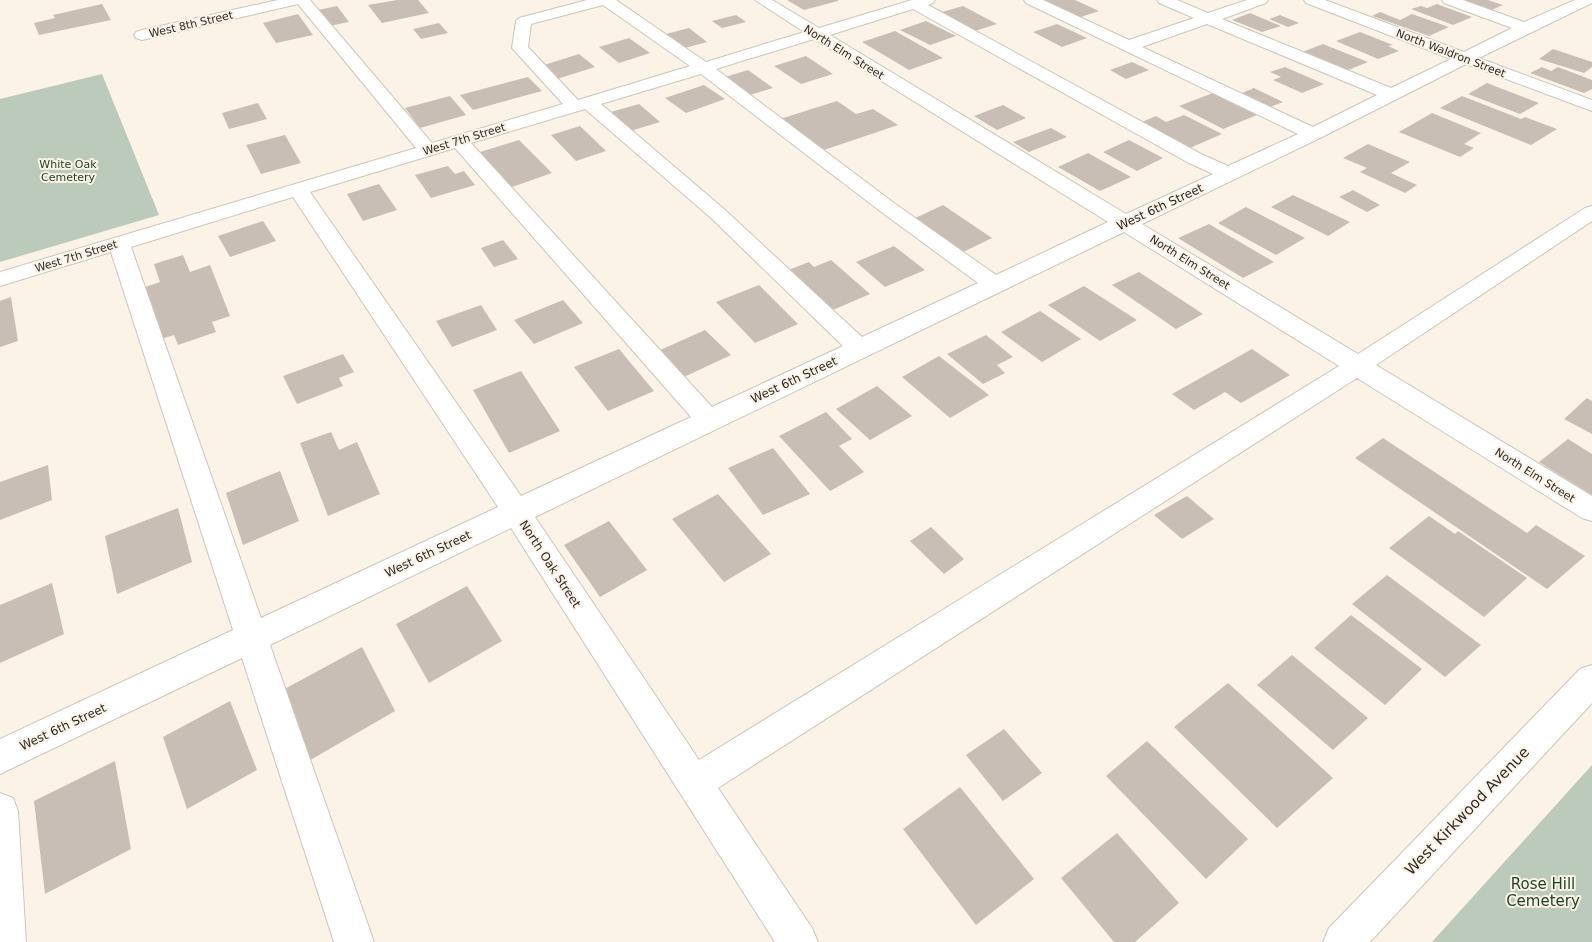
<svg xmlns="http://www.w3.org/2000/svg" width="1592" height="942" font-family="'DejaVu Sans',sans-serif">
	<style>
		.green { fill: #bbcabb }
		.building { fill: #c9beb6 }
		.lines { fill: none; stroke-linecap: round; stroke-linejoin: round }
		.minor-casing { stroke: #ccc5ba; stroke-width: 2 }
		.major-casing { stroke: #ccc5ba; stroke-width: 2 }
		.minor { fill: #fff; fill-rule: evenodd }
		.major { fill: #fff; fill-rule: evenodd }
		.labels { text-anchor: middle; stroke-width: 4; stroke-linejoin: round; paint-order: stroke }
		.far-street-label { font-size: 11px; fill: #2f2c28; stroke: #fbf3e8 }
		.far-park-label { font-size: 11px; fill: #1f4422; stroke: #fbf3e8 }
		.street-label { font-size: 12px; fill: #2f2c28; stroke: #fbf3e8 }
		.near-street-label { font-size: 15px; fill: #2f2c28; stroke: #fbf3e8 }
		.near-park-label { font-size: 15px; fill: #1f4422; stroke: #fbf3e8 }
	</style>
	<rect width="100%" height="100%" fill="#fbf3e8"/>
	<path class="green" d="M102,74L159,215L0,262V99Z
		M1592,765V942H1432Z"/>
	<path class="building" d="M397,0H418L429,13L382,23L368,5Z
		M787,0H838V1L804,10Z
		M1036,0H1075L1099,11L1078,18Z
		M1454,0H1488L1503,5L1487,12Z
		M102,4L111,20L39,35L34,23L55,18L53,15Z
		M1437,4L1472,17L1453,25L1411,9L1421,6L1427,8Z
		M337,6L349,22L329,26L318,10Z
		M963,6L997,24L972,32L938,13Z
		M1380,12L1400,20L1412,14L1449,27L1429,36L1372,16Z
		M1250,13L1281,26L1262,32L1232,20Z
		M298,14L313,35L276,43L263,23Z
		M736,15L746,22L722,28L712,21Z
		M1280,15L1299,23L1288,27L1269,19Z
		M926,21L956,36L930,45L900,30Z
		M439,23L448,33L421,39L413,29Z
		M1057,24L1087,38L1062,47L1033,32Z
		M689,28L707,42L685,48L666,34Z
		M895,31L943,58L909,70L862,42Z
		M1360,32L1393,45L1388,46L1399,51L1378,59L1336,41Z
		M629,38L650,53L619,63L599,47Z
		M1323,44L1368,62L1341,73L1297,54Z
		M1553,49L1592,62V67L1584,73L1539,59Z
		M579,54L595,67L557,79L541,66Z
		M806,56L833,74L801,84L774,66Z
		M1132,62L1149,70L1126,79L1110,70Z
		M1285,67L1324,84L1302,93L1273,80L1281,77L1270,72Z
		M1542,67L1551,71L1558,67L1592,80V89L1584,93L1530,73Z
		M748,70L773,88L746,96L722,78Z
		M528,77L542,91L473,110L460,95Z
		M1487,83L1539,103L1520,114L1468,94Z
		M704,85L725,99L686,113L665,98Z
		M1254,88L1283,102L1266,109L1237,95Z
		M1213,93L1257,115L1223,129L1179,106Z
		M450,96L466,115L420,128L405,108Z
		M1462,96L1521,119L1525,117L1557,129L1531,145L1440,108Z
		M837,101L856,114L873,109L898,125L818,152L777,120Z
		M258,103L267,119L229,129L222,113Z
		M639,104L660,122L627,132L607,113Z
		M1003,105L1026,118L997,130L974,116Z
		M1432,113L1481,133L1464,144L1474,148L1460,157L1399,132Z
		M1184,115L1222,134L1190,148L1142,122L1156,116L1166,122Z
		M580,126L606,151L576,161L551,135Z
		M1051,128L1067,137L1029,152L1013,142Z
		M285,135L301,163L261,174L246,145Z
		M519,140L552,173L512,187L480,152Z
		M1129,140L1163,158L1137,171L1103,152Z
		M1368,144L1410,162L1391,173L1417,185L1405,193L1360,172L1367,168L1343,158Z
		M1088,153L1131,177L1100,191L1058,167Z
		M448,166L455,174L464,171L475,185L431,198L415,175Z
		M379,184L397,210L363,221L347,194Z
		M1353,190L1380,205L1367,212L1339,197Z
		M1293,195L1350,222L1328,236L1271,207Z
		M943,205L992,238L957,255L909,221Z
		M1246,207L1305,238L1276,255L1218,223Z
		M263,221L276,241L230,257L218,236Z
		M1209,224L1274,262L1243,278L1178,238Z
		M503,240L518,259L494,267L481,248Z
		M894,246L925,270L885,287L856,262Z
		M183,255L190,272L210,265L230,316L212,322L216,332L178,345L174,335L158,340L142,288L160,282L154,264Z
		M831,260L870,294L826,313L783,272L809,262L814,267Z
		M1139,272L1203,314L1176,329L1112,285Z
		M759,285L798,324L755,343L716,302Z
		M1084,286L1137,320L1100,341L1048,305Z
		M11,297L18,341L0,347V301Z
		M563,300L583,323L534,344L514,320Z
		M481,305L497,330L452,347L436,321Z
		M1040,311L1081,339L1042,362L1001,332Z
		M705,330L731,355L684,377L658,351Z
		M986,335L1013,357L997,365L1005,373L983,384L947,354Z
		M619,349L654,391L608,411L574,367Z
		M1252,349L1290,375L1241,403L1225,392L1194,410L1172,394Z
		M343,354L354,372L339,378L343,386L297,404L283,376Z
		M939,356L989,395L950,418L902,377Z
		M521,371L560,431L509,453L473,390Z
		M877,386L912,416L870,440L836,409Z
		M1587,398L1592,401V434L1564,419Z
		M826,412L852,439L839,446L864,472L830,491L779,436Z
		M331,432L339,450L357,442L380,494L328,516L300,443Z
		M1383,438L1527,533L1536,525L1585,556L1547,589L1355,458Z
		M1568,439L1592,454V495L1539,462Z
		M773,448L810,494L763,515L728,468Z
		M48,465L52,500L0,520V482Z
		M280,471L299,521L243,545L226,493Z
		M718,494L771,554L724,582L672,519Z
		M1187,496L1214,519L1182,539L1154,515Z
		M178,508L192,562L117,594L105,536Z
		M1429,516L1455,534L1458,531L1527,578L1484,617L1389,548Z
		M609,521L647,570L600,597L564,545Z
		M931,527L964,559L944,574L910,541Z
		M1387,575L1481,645L1445,677L1352,604Z
		M52,583L64,634L0,663V605Z
		M467,586L502,641L429,683L396,624Z
		M1351,615L1422,669L1385,705L1314,648Z
		M362,647L395,711L307,762L279,692Z
		M1292,655L1368,718L1333,750L1257,685Z
		M1228,683L1333,778L1277,828L1174,727Z
		M230,701L257,770L187,809L163,737Z
		M1004,729L1042,773L1003,801L966,755Z
		M1147,741L1248,839L1206,879L1106,776Z
		M115,761L131,849L45,894L34,801Z
		M960,787L1034,879L976,925L903,829Z
		M1117,833L1179,903L1135,942H1114L1061,878Z"/>
	<g class="lines">
		<defs>
			<path id="minor" d="M278,0H310L432,143L563,104L512,48L516,21L519,18L587,0H616L706,62L804,32L755,0H772L819,28L912,0H935L933,3L928,5L1201,154L1228,166L1298,134L1026,3L1024,0H1043L1129,40L1194,18L1159,3L1157,0H1177L1208,13L1247,0H1268L1266,3L1222,19L1391,88L1451,59L1306,3L1304,0H1325L1464,52L1512,28L1444,3L1442,0H1463L1524,22L1575,0H1592V3L1479,58L1592,100V111L1466,64L1320,138L1142,224L1358,354L1585,208L1592,206V221L1376,365L1592,496V521L1582,518L1357,378L718,788L812,928L818,942H775L511,528L270,645L374,942H334L242,658L0,774V739L233,630L111,252L0,286V272L416,148L298,4L142,40L136,38L134,35L136,32L142,30ZM603,5L690,66L578,100L528,47L531,24ZM913,9L1187,162L1213,174L1126,214L830,35ZM1207,24L1377,95L1313,127L1142,47ZM814,39L1108,222L996,275L894,203L716,69ZM701,74L880,211L978,283L862,337L724,209L601,104ZM585,109L710,217L843,346L712,407L471,143ZM455,148L691,417L521,496L310,192ZM293,197L498,507L261,618L131,247ZM1124,232L1339,366L699,760L535,517Z
				M0,793L13,798L18,811L26,942H0Z"/>
			<path id="major" d="M1592,665V703L1370,942H1323L1329,928L1580,669Z"/>
		</defs>
		<use href="#minor" class="minor-casing"/>
		<use href="#major" class="major-casing"/>
		<use href="#minor" class="minor"/>
		<use href="#major" class="major"/>
	</g>
	<g class="labels">
		<g class="far-street-label">
			<text transform="translate(191 24) rotate(-13)" y="4">West 8th Street</text>
			<text transform="translate(844 52) rotate(32)" y="4">North Elm Street</text>
			<text transform="translate(1451 53) rotate(21)" y="4">North Waldron Street</text>
			<text transform="translate(464 139) rotate(-17)" y="4">West 7th Street</text>
			<text transform="translate(76 256) rotate(-17)" y="4">West 7th Street</text>
			<text transform="translate(1190 262) rotate(32)" y="4">North Elm Street</text>
			<text transform="translate(1535 475) rotate(32)" y="4">North Elm Street</text>
		</g>
		<g class="far-park-label">
			<text x="68" y="168">White Oak<tspan x="68" dy="13">Cemetery</tspan></text>
		</g>
		<g class="street-label">
			<text transform="translate(1160 207) rotate(-25)" y="4">West 6th Street</text>
			<text transform="translate(794 380) rotate(-25)" y="4">West 6th Street</text>
			<text transform="translate(428 554) rotate(-25)" y="4">West 6th Street</text>
			<text transform="translate(550 564) rotate(57)" y="4">North Oak Street</text>
			<text transform="translate(63 727) rotate(-25)" y="4">West 6th Street</text>
		</g>
		<g class="near-street-label">
			<text transform="translate(1467 811) rotate(-46)" y="5">West Kirkwood Avenue</text>
		</g>
		<g class="near-park-label">
			<text x="1543" y="889">Rose Hill<tspan x="1543" dy="17">Cemetery</tspan></text>
		</g>
	</g>
</svg>
